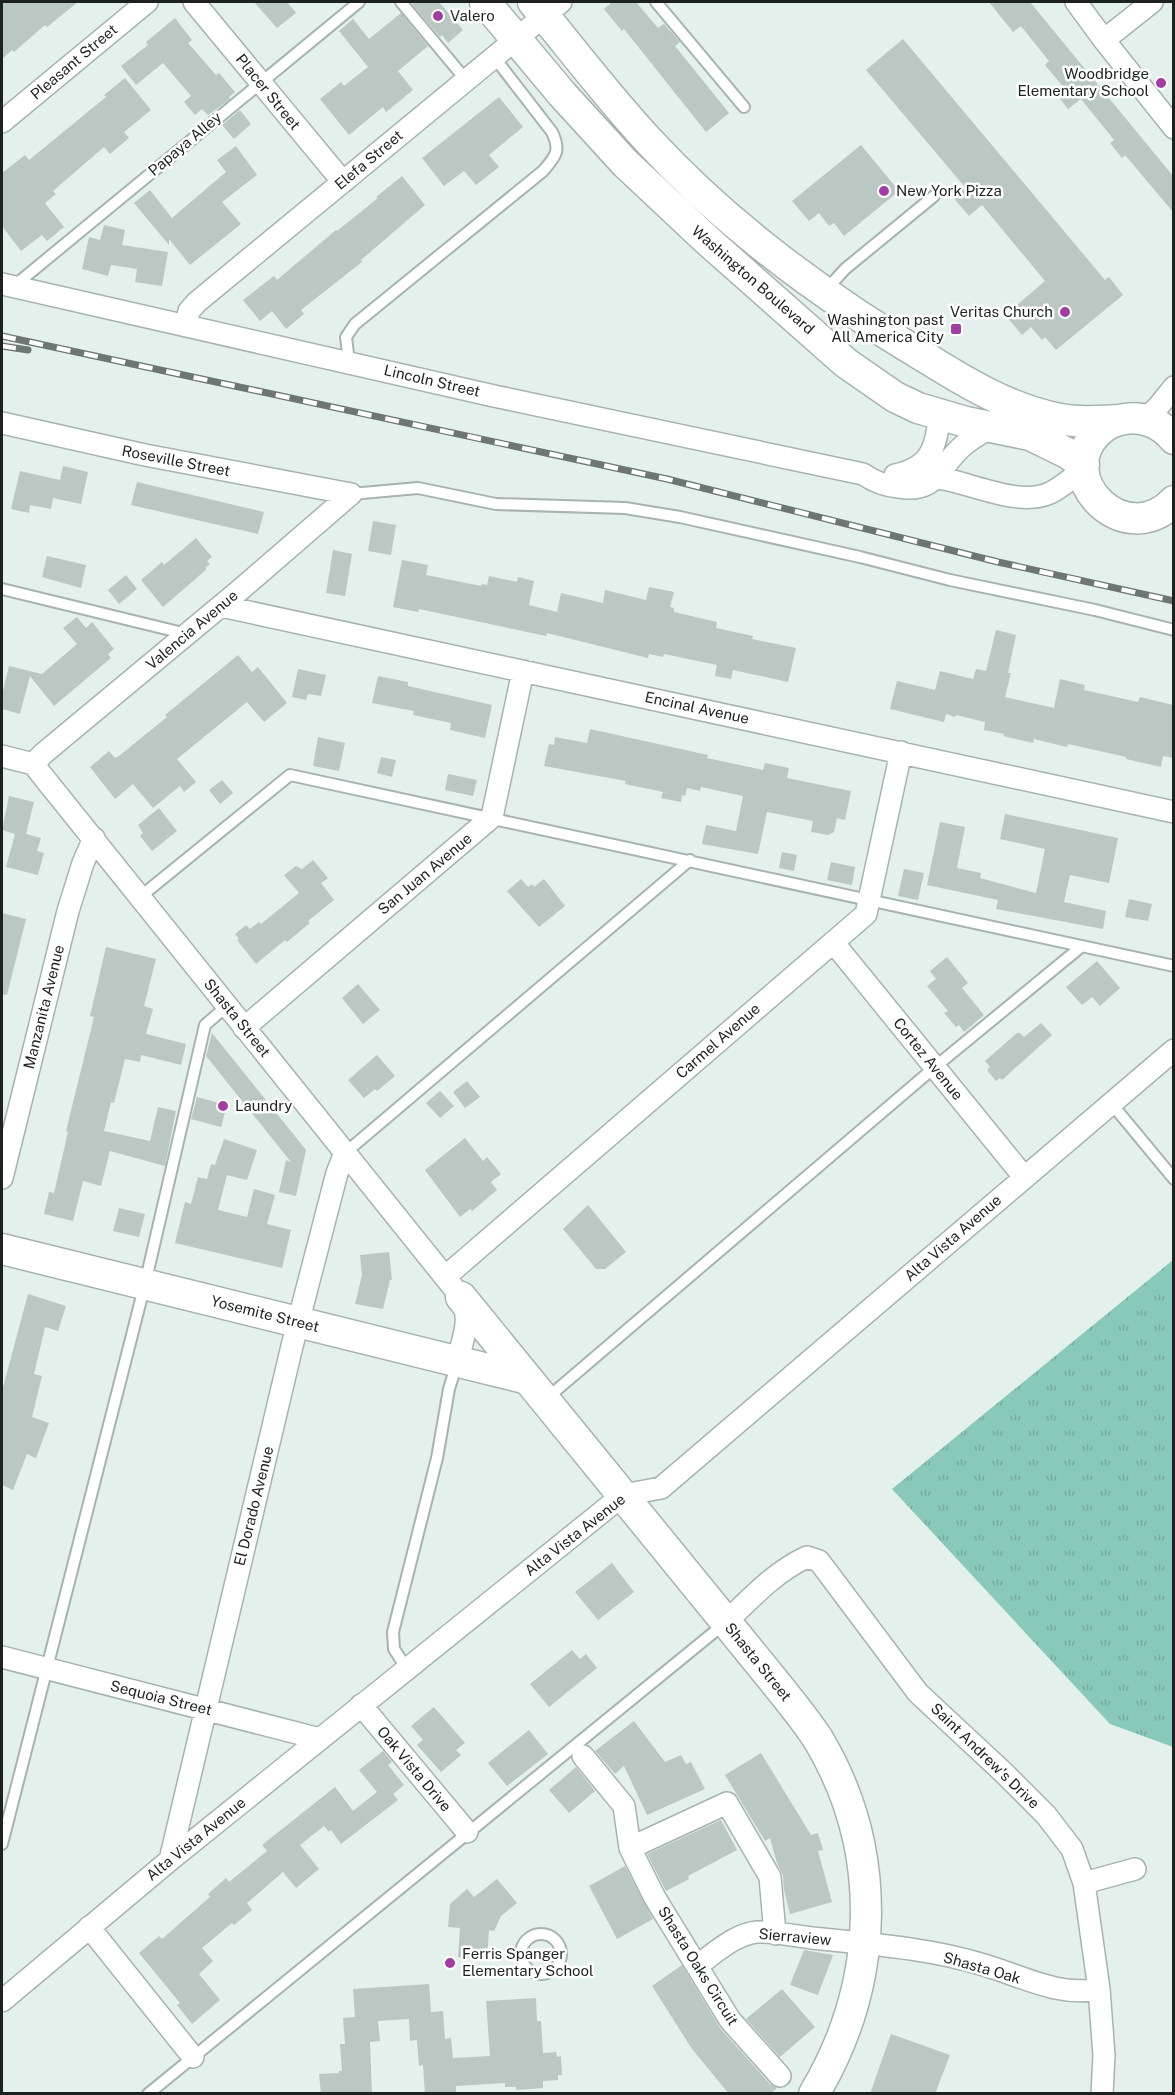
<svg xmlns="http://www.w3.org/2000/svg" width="1175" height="2095" font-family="'Public Sans',sans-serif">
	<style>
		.grass { fill: url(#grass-tufts) }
		.building { fill: #bac7c3 }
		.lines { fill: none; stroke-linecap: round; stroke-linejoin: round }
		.lane-casing { stroke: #a7b3b0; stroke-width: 14 }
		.street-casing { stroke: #a7b3b0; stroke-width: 24 }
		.secondary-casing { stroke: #a7b3b0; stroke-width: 33 }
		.lane { stroke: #fff; stroke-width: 10 }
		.street { stroke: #fff; stroke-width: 21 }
		.secondary { stroke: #fff; stroke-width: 30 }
		.rail-casing { stroke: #6d7673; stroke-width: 7 }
		.rail { stroke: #fff; stroke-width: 4.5; stroke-dasharray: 14; stroke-linecap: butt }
		.poi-dot { fill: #a23da2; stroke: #fff; stroke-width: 2 }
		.labels { text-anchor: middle; stroke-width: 5; stroke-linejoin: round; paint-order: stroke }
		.poi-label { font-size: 15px; fill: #1d2221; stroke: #fff; text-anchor: start }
		.street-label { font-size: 15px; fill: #1d2221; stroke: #fff }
	</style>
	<defs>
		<pattern id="grass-tufts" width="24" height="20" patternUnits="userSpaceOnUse" patternTransform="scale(1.5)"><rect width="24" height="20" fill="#89c9ba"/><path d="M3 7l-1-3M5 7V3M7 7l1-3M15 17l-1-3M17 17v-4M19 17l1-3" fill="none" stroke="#76aca0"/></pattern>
	</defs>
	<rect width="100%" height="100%" fill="#e3f0ec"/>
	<path class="grass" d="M1173,1260V1747L1110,1724L892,1489Z"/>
	<path class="building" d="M2,2H78L47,27L45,25L14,52L12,50L2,59Z
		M254,2H287L296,13L277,28Z
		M415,2H439L463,30L448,43L442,35L440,37L412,4Z
		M612,2H636L658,28L664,24L680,42L675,46L729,113L706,132L624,29L622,31L604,9Z
		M989,2H1030L1173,176V212L1125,155L1122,158L1110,143L1114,140L1081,99L1068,109L1057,95L1065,89L1045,65L1049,61L1021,26L1013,32Z
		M401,13L428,46L398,71L413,90L386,112L383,107L349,135L320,99L341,82L344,86L368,67L339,31L353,19L369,39Z
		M175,18L192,40L188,43L216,75L219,73L235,92L229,97L230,99L208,115L202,109L195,115L184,102L191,96L163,63L136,85L121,66L148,45L146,42Z
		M903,39L1105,280L1109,277L1123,295L1056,350L1045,337L1042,340L1031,327L1022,335L1005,315L1045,281L982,205L969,216L952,196L964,186L866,70Z
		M125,78L151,110L124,132L129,138L110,154L104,147L53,191L56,194L45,203L64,227L47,241L42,235L21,251L2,226V173L25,155L29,160L106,97L104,95Z
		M499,97L523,127L489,155L499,167L476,185L464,171L444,186L422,158Z
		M240,110L251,124L234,139L222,125Z
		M861,145L899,191L844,236L834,223L829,226L819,213L809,221L792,201Z
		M236,146L257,175L222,202L241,224L190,265L169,239V245L134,203L150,190L172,218L226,172L217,160Z
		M402,176L425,205L361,260L362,262L301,310L304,314L286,329L272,311L260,321L243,300L274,276L277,280L336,230L337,231L378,198L376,197Z
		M104,225L125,230L122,245L168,252L162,286L135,282L137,269L111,265L108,276L82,269L89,237L100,240Z
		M63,466L88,472L81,504L53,498L51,509L30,505L29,513L11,509L20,471L60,480Z
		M137,482L264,512L258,534L131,505Z
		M373,521L396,525L391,555L368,551Z
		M196,538L212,557L207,561L210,564L205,568L207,569L163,607L141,580L162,562L164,565Z
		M333,550L352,554L345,596L326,593Z
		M47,556L86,565L81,588L42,577Z
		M402,560L428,565L426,575L481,586L482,584L487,585L489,576L517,582L518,577L534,581L529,605L557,612L561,593L603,603L605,590L646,600L649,587L674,592L670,607L674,608V612L717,622L716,628L753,636L752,639L796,648L788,682L733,670L731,679L715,676L717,665L664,654L663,657L649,654L648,658L547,633L546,636L419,609L418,612L393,607Z
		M126,575L137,589L119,604L108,590Z
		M77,617L86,628L92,622L114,649L108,654L111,658L54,706L30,676L20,714L2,709V695L9,666L42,674L77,644L63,628Z
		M996,630L1016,635L1008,673H1011L1005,697L1054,708L1060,679L1085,685L1084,690L1138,702L1140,697L1173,705V758L1163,756L1161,767L1126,759V757L1068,744L1067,747L1034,739L1033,743L1003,736L1004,734L984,730L985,722L956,715L955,717L946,714L944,722L890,709L897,681L935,690L940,671L973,679L976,669L986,671Z
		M238,655L252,672L258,667L287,703L264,722L247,702L177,759L196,782L184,792L180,786L153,808L133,784L115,799L90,767L109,751L115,758L119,756L167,717L165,715Z
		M298,669L326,675L321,696L308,694L306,700L292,697Z
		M378,676L408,682V686L492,705L485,738L450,730L451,723L413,715L414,711L372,703Z
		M590,729L708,755L707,758L763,770L765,763L789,768L787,778L851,791L845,820L837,818L834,832L828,835L811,832L813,821L767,812L758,854L702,844L706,825L736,831L743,796L701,787L700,791L687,788L685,796L682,795L681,802L661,798L663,792L625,784L626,781L544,766L549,744L554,745L555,737L587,743Z
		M318,737L345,743L339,771L313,766Z
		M381,757L396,760L392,777L377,773Z
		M448,774L477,780L473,796L445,790Z
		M222,780L233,793L220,804L209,790Z
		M9,796L34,802L26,834L41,838L37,851L44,853L38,875L6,867L15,834L2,830Z
		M159,808L177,831L152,851L140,836L143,833L138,825Z
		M1005,814L1118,838L1109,883L1070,875L1064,902L1106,911L1103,929L996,909L998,900L927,885L940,822L965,827L957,868L981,873L980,878L1036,893L1045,849L1000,839Z
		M782,852L797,855L794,871L779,868Z
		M313,860L328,878L321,883L334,900L308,921L310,923L287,942L285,940L256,964L237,940L239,939L235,934L246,925L250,929L259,922L261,924L299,893L284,875L296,866L302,869Z
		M831,862L855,867L852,885L827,880Z
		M904,869L924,873L918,900L898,896Z
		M521,879L528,887L532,884L534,887L544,879L565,906L539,927L507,891Z
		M1129,899L1152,904L1148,921L1125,917Z
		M2,913L26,919L7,995L2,994Z
		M106,947L156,959L144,1006L153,1009L146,1034L186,1044L181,1065L141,1055L140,1062L125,1059L114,1103L111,1102L104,1131L150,1141L158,1107L176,1111L165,1166L110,1151L101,1186L83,1181L73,1221L44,1214L49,1192L54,1193L68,1132L66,1131L94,1017L90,1016Z
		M947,957L968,983L962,988L984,1015L964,1032L959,1025L956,1027L944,1013L948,1011L927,986L936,979L930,971Z
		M1097,961L1120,988L1100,1006L1092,997L1082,1005L1066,987Z
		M358,984L380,1010L363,1024L342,998Z
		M1041,1023L1052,1035L1002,1080L1000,1078L996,1081L987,1070L990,1067L985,1061L1017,1033H1020L1024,1037Z
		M212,1033L306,1150L296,1196L279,1192L286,1160L291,1162L206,1056Z
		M377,1055L395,1076L377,1091L375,1089L364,1098L348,1080Z
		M467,1081L480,1097L465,1108L453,1092Z
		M440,1091L454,1106L440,1118L426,1103Z
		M197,1097L227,1105L221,1127L191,1119Z
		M465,1138L483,1161L487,1157L501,1174L491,1182L497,1190L472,1211L470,1209L460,1217L425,1170Z
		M224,1139L257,1150L247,1180L227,1175L218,1210L247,1217L254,1189L275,1195L267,1224L291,1230L282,1268L175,1243L185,1202L191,1204L198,1177L207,1179L211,1164L215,1165Z
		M588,1205L626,1252L605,1269H596L563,1229Z
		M119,1208L145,1214L139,1237L113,1231Z
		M389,1252L392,1280H390L383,1309L355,1304L362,1275L360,1255Z
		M28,1294L66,1306L58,1331L45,1327L34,1374L42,1376L32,1417L49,1423L36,1458L27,1454L13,1490L2,1485V1391Z
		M612,1563L634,1592L598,1620L575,1592Z
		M572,1650L580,1659L586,1654L597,1668L549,1707L530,1684Z
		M434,1707L465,1743L456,1750L461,1755L441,1772L417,1745L423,1740L411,1726Z
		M634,1721L665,1762L681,1755L686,1764L691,1762L705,1789L647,1815L624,1766L615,1774L595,1751Z
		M529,1730L548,1754L507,1786L488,1763Z
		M383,1751L392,1762L388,1765L404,1785L393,1794L398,1800L341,1844L331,1830L329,1832L324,1826L300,1845L319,1869L296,1888L283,1872L247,1903L252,1910L234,1925L232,1923L202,1948L213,1961L199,1974L220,2000L192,2024L177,2005L180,2003L139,1953L159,1936L162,1939L210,1897L208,1894L226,1878L229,1882L267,1851L262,1845L335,1787L353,1811L377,1792L359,1770Z
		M761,1753L811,1835L818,1833L823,1850L818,1851L832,1902L790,1914L784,1890L783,1875L777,1863L770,1838L765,1841L725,1775Z
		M576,1767L595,1791L569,1813L549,1790Z
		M721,1820L737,1850L688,1876L689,1879L666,1891L647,1854Z
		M625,1866L653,1919L617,1939L589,1886Z
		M497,1879L517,1903L501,1916L494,1931L489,1930L487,1960L458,1957L460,1928L448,1927L450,1904L467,1889L474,1897Z
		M804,1950L833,1955L818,1995L790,1985Z
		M682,1965L720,2028L770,2084L777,2088L770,2094H729L692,2049L652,1986Z
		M429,1984L431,2012L443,2011L445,2039L451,2038L453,2058L490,2056L486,2001L536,1998L537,2021H541L543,2053L556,2052L557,2057L561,2056L562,2075H558V2080L543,2081V2088L516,2090V2087H505V2083L456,2086V2094H425L423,2065L419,2066L417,2040L410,2041L409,2019L378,2021L380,2041L370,2042L372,2094H321L319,2074L339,2073V2071H342L340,2044H345L343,2018L355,2017L353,1989Z
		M782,1989L815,2027L780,2057L746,2019Z
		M891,2034L950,2055L935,2094H870Z"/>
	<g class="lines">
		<defs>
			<path id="lane" d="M401,2L466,80
				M656,2L744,107
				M14,286L359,2
				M826,290L845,269L934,196
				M349,362L346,337L355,324L543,171C556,156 561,151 552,132L494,57
				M351,494L418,488L496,504L625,508L680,517L860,557L950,580L1095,610L1174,630
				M2,589L187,634
				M140,897L290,775L1174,966
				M1111,1103L1174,1179
				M345,1153L690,860
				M546,1399L935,1067L1082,946
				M407,1669L394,1649L393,1632L437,1458L449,1389L457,1363
				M2,1844L145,1284L205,1025L227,1006
				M521 1954a20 20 0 1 1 40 0a20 20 0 1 1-40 0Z
				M148,2094L724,1624"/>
			<path id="street" d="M194,2L343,182
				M1076,2L1104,40L1174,128
				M1104,40L1152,2
				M2,122L147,2
				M2,284L494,396L863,474C873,481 886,486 898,487C939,494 938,466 964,445C972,438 982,433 991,427
				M186,325L189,311L197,302L561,2
				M1145,419L1158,407L1174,387
				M2,423L145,455L351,494
				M895,475C932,467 935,448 940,415
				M923,476C962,477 1015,509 1050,493C1062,487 1073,477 1084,469
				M221,606L1174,812
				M2,756L33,764L461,1297C472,1319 463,1339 457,1362
				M33,764L44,753L240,590L351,494
				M833,942L1024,1177
				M244,1028L492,817L523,671
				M2,1178L68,911L83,863L94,838
				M445,1277L866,914L901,752
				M726,1622C751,1598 776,1571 807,1557L819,1561L918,1693L1004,1773L1046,1815L1072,1849L1084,1883L1099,1989L1104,2055L1102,2094
				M2,1657L320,1739
				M361,1705L467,1832
				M583,1756L624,1806L630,1848L655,1898L730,2020L780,2076
				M630,1848L727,1803L770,1877L775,1934
				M170,1860L292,1346L337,1173L345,1153
				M1084,1883L1135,1869
				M89,1927L193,2057
				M698,1965C715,1953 735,1934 757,1932C772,1931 796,1936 812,1938C869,1944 929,1948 984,1965C1022,1976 1058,1997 1099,1989
				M2,2001L170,1860L623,1495L661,1488L1174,1050"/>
			<path id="secondary" d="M485,2L562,94L625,163L707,240L846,363L895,397L918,408L966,422L1030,435L1067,453L1084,465
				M533,2C571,48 608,97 649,141C729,228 827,299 928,359C968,384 1012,410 1060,419C1079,423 1099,421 1119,420
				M1174,439C1162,424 1144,416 1125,419C1114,420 1105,425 1097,433C1052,479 1126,552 1174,501
				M2,1249L528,1379
				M461,1297L774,1681C789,1700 805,1719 818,1739C885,1851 880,1983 814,2094"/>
		</defs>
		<use href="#lane" class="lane-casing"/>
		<use href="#street" class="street-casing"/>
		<use href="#secondary" class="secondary-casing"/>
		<use href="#lane" class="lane"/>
		<use href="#street" class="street"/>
		<use href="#secondary" class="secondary"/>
		<defs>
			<path id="rail" d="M2,336L667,479L998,562L1174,601
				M2,346L28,350"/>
		</defs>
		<use href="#rail" class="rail-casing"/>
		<use href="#rail" class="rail"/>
	</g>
	<g class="poi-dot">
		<circle cx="438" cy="16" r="6"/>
		<circle cx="1161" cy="83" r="6"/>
		<circle cx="884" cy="191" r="6"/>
		<circle cx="1065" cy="312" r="6"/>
		<rect x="950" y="323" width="12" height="12" rx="3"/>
		<circle cx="223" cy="1106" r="6"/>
		<circle cx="450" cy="1963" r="6"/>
	</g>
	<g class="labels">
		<g class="poi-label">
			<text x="450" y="21">Valero</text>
			<text x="1149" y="79" text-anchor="end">Woodbridge<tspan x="1149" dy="17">Elementary School</tspan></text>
			<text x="896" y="196">New York Pizza</text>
			<text x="1053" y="317" text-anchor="end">Veritas Church</text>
			<text x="944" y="325" text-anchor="end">Washington past<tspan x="944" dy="17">All America City</tspan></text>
			<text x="235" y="1111">Laundry</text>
			<text x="462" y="1959">Ferris Spanger<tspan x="462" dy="17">Elementary School</tspan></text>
		</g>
		<g class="street-label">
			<text transform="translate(74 62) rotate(-40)" y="5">Pleasant Street</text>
			<text transform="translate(268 92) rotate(51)" y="5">Placer Street</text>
			<text transform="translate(185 144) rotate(-40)" y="5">Papaya Alley</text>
			<text transform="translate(369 160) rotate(-40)" y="5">Elefa Street</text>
			<text transform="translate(753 280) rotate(41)" y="5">Washington Boulevard</text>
			<text transform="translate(432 381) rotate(13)" y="5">Lincoln Street</text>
			<text transform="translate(176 461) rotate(11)" y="5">Roseville Street</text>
			<text transform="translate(192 630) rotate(-40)" y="5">Valencia Avenue</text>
			<text transform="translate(697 708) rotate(12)" y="5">Encinal Avenue</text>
			<text transform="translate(425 874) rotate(-40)" y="5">San Juan Avenue</text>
			<text transform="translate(44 1007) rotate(-76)" y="5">Manzanita Avenue</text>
			<text transform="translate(237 1018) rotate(51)" y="5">Shasta Street</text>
			<text transform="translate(718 1041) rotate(-41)" y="5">Carmel Avenue</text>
			<text transform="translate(928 1059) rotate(51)" y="5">Cortez Avenue</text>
			<text transform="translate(953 1238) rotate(-41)" y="5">Alta Vista Avenue</text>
			<text transform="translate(265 1314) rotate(14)" y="5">Yosemite Street</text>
			<text transform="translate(254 1506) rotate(-76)" y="5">El Dorado Avenue</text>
			<text transform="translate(575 1535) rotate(-38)" y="5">Alta Vista Avenue</text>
			<text transform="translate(758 1662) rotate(51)" y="5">Shasta Street</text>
			<text transform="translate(161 1698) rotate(14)" y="5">Sequoia Street</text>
			<text transform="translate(985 1756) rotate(44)" y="5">Saint Andrew's Drive</text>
			<text transform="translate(414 1769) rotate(50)" y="5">Oak Vista Drive</text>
			<text transform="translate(196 1839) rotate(-39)" y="5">Alta Vista Avenue</text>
			<text transform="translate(795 1937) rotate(5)" y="5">Sierraview</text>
			<text transform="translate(698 1966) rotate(58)" y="5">Shasta Oaks Circuit</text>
			<text transform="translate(982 1968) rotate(16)" y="5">Shasta Oak</text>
		</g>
	</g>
	<rect width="1175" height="2095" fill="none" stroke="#1d2221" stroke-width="6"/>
</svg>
